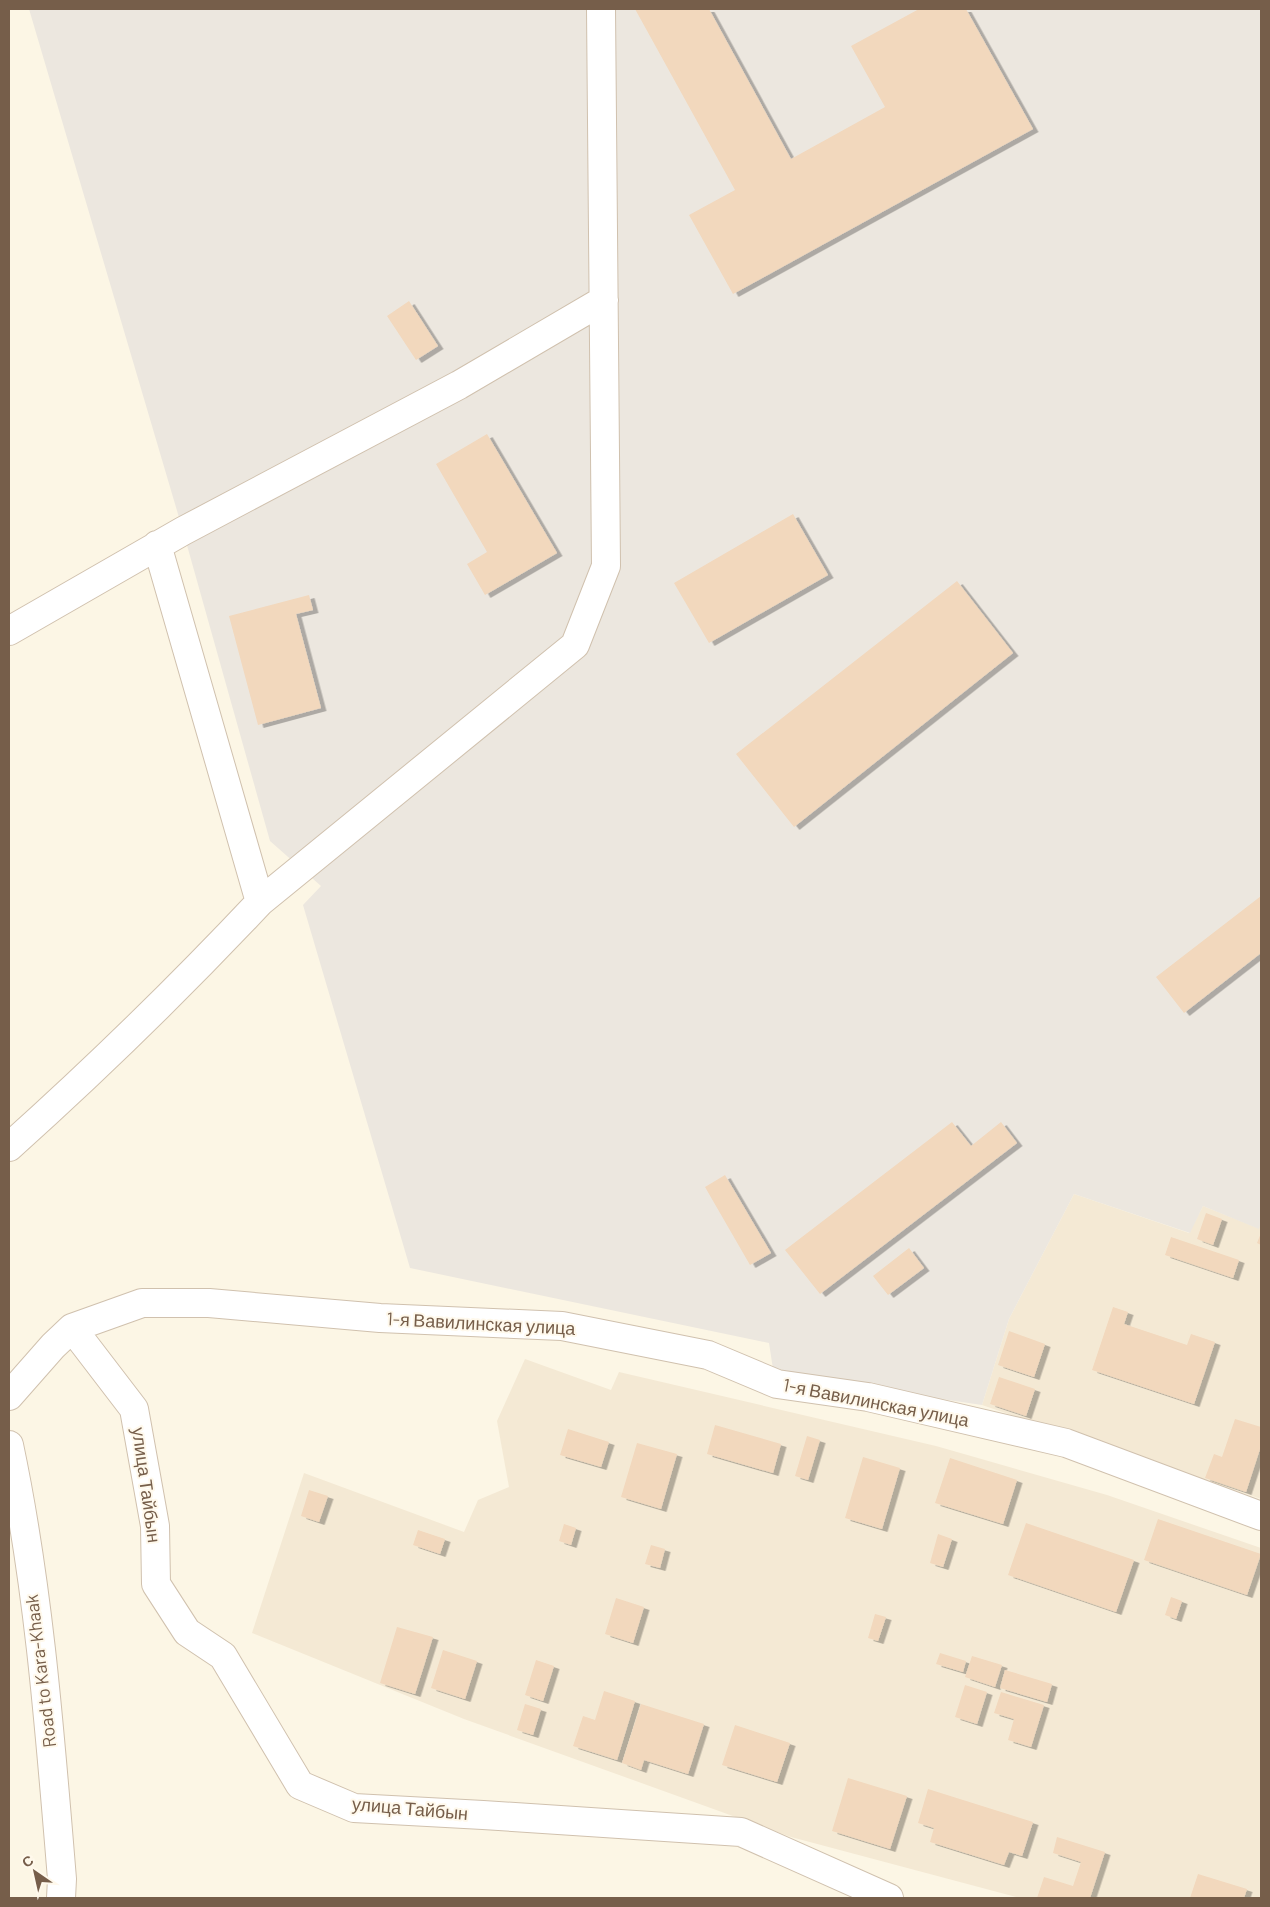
<svg xmlns="http://www.w3.org/2000/svg" width="1270" height="1907" font-family="Barlow,sans-serif">
	<style>
		.residential { fill: #f4e9d4 }
		.industrial { fill: #ece7df }
		.building { fill: #f2d8bd; filter: url(#shadow) }
		.lines { fill: none; stroke-linecap: round; stroke-linejoin: round }
		.minor-casing { stroke: #d0c1ae; stroke-width: 30 }
		.minor { stroke: #fff; stroke-width: 28 }
		.labels { text-anchor: middle; stroke-width: 4; stroke-linejoin: round; paint-order: stroke }
		.street-label { font-size: 18px; fill: #765e4a; stroke: #fff9ec }
	</style>
	<defs>
		<filter id="shadow"><feDropShadow dx="5.5" dy="3" stdDeviation="0" flood-color="#0004"/></filter>
	</defs>
	<rect width="100%" height="100%" fill="#fcf6e5"/>
	<path class="residential" d="M1074,1194L1189,1233L1203,1206L1258,1228L1261,1222V1499L982,1405L1009,1319Z
		M525,1359L611,1390L619,1372L936,1446L1107,1495L1261,1548V1898H1020L791,1837L464,1719L252,1633L304,1473L464,1532L478,1500L509,1487L497,1421Z"/>
	<path class="industrial" d="M29,9H1261V1222L1259,1229L1203,1206L1190,1233L1074,1194L1009,1319L982,1405L792,1377L773,1369L769,1343L410,1268L303,905L321,886L270,841L183,531Z"/>
	<path class="building" d="M635,9H709L791,159L885,107L851,46L919,9H966L1033,129L733,294L689,215L735,190Z
		M409,301L438,346L416,360L387,316Z
		M487,434L557,553L485,595L467,564L487,552L436,464Z
		M793,514L828,575L709,643L674,583Z
		M957,581L1013,653L794,827L736,754Z
		M309,595L313,610L296,614L321,708L258,725L229,616Z
		M1261,896V953L1184,1013L1156,977Z
		M952,1122L971,1146L1001,1122L1017,1143L820,1294L785,1250Z
		M725,1175L771,1253L750,1265L705,1187Z
		M1206,1213L1222,1219L1213,1245L1197,1239Z
		M1261,1233V1245L1257,1243Z
		M1171,1237L1239,1260L1233,1278L1165,1255Z
		M909,1248L924,1268L888,1295L873,1276Z
		M1113,1307L1128,1312L1124,1324L1187,1345L1191,1334L1215,1342L1194,1404L1092,1370Z
		M1009,1331L1045,1344L1034,1377L998,1365Z
		M999,1377L1035,1389L1026,1416L990,1404Z
		M1235,1419L1261,1427V1446L1246,1492L1205,1478L1214,1454L1222,1457Z
		M715,1425L781,1444L773,1473L707,1454Z
		M568,1429L609,1442L601,1467L560,1455Z
		M807,1436L820,1440L808,1480L795,1476Z
		M637,1443L677,1454L661,1509L621,1497Z
		M863,1457L900,1468L882,1529L845,1518Z
		M950,1458L1017,1480L1003,1524L935,1503Z
		M309,1490L328,1496L319,1522L301,1516Z
		M1158,1519L1261,1554L1247,1595L1144,1560Z
		M1026,1523L1134,1560L1116,1612L1008,1575Z
		M564,1524L576,1528L571,1545L559,1541Z
		M418,1530L445,1539L440,1554L413,1545Z
		M938,1534L952,1539L943,1567L930,1563Z
		M651,1545L665,1549L660,1568L645,1564Z
		M1171,1597L1182,1601L1176,1619L1165,1615Z
		M616,1598L644,1607L633,1643L605,1634Z
		M875,1614L886,1617L878,1641L868,1638Z
		M397,1627L433,1637L415,1694L380,1683Z
		M443,1650L477,1661L465,1699L431,1688Z
		M940,1653L966,1661L963,1672L936,1664Z
		M972,1656L1002,1665L995,1687L965,1677Z
		M536,1660L554,1666L543,1701L525,1695Z
		M1005,1670L1052,1684L1047,1702L1000,1688Z
		M965,1685L987,1692L977,1724L955,1717Z
		M604,1691L635,1701L617,1760L573,1746L583,1716L595,1720Z
		M1001,1692L1044,1705L1031,1747L1008,1740L1014,1719L994,1713Z
		M525,1704L541,1709L533,1735L517,1730Z
		M641,1704L704,1724L688,1774L644,1760L641,1770L622,1763Z
		M735,1725L790,1743L777,1782L722,1765Z
		M848,1778L907,1796L890,1849L832,1831Z
		M928,1789L1033,1822L1022,1856L1009,1852L1004,1865L930,1842L934,1828L918,1823Z
		M1057,1837L1105,1852L1090,1898H1037L1044,1877L1073,1886L1081,1862L1053,1853Z
		M1198,1874L1247,1889L1244,1898H1190Z"/>
	<g class="lines">
		<defs>
			<path id="minor" d="M157,545L260,902
				M9,631L183,531L459,385L604,300
				M9,1147C96,1069 180,987 260,902L575,645L606,566L601,9
				M72,1328L134,1409L155,1526L156,1584L187,1632L223,1656L300,1785L354,1808L483,1815L741,1832L889,1898
				M9,1396L53,1346L72,1328L142,1303H209L380,1318L562,1326L708,1355L777,1384L868,1397L1066,1443L1261,1516
				M9,1445C39,1587 50,1734 62,1879L61,1898"/>
		</defs>
		<use href="#minor" class="minor-casing"/>
		<use href="#minor" class="minor"/>
	</g>
	<g class="labels">
		<g class="street-label">
			<text transform="translate(481 1324) rotate(3)" y="6">1-я Вавилинская улица</text>
			<text transform="translate(876 1403) rotate(11)" y="6">1-я Вавилинская улица</text>
			<text transform="translate(146 1485) rotate(82)" y="6">улица Тайбын</text>
			<text transform="translate(41 1671) rotate(-97)" y="6">Road to Kara-Khaak</text>
			<text transform="translate(410 1809) rotate(5)" y="6">улица Тайбын</text>
		</g>
	</g>
	<rect width="1270" height="1907" fill="none" stroke="#765e4a" stroke-width="20"/>
	<g transform="translate(35 1872) rotate(326)" stroke="#fff9ec" stroke-width="4" paint-order="stroke">
	<path d="M0-4L9 19L0 12L-9 19Z" fill="#765e4a"/>
	<text y="-8" font-size="14" font-weight="bold" text-anchor="middle" fill="#765e4a">С</text>
	</g>
</svg>
